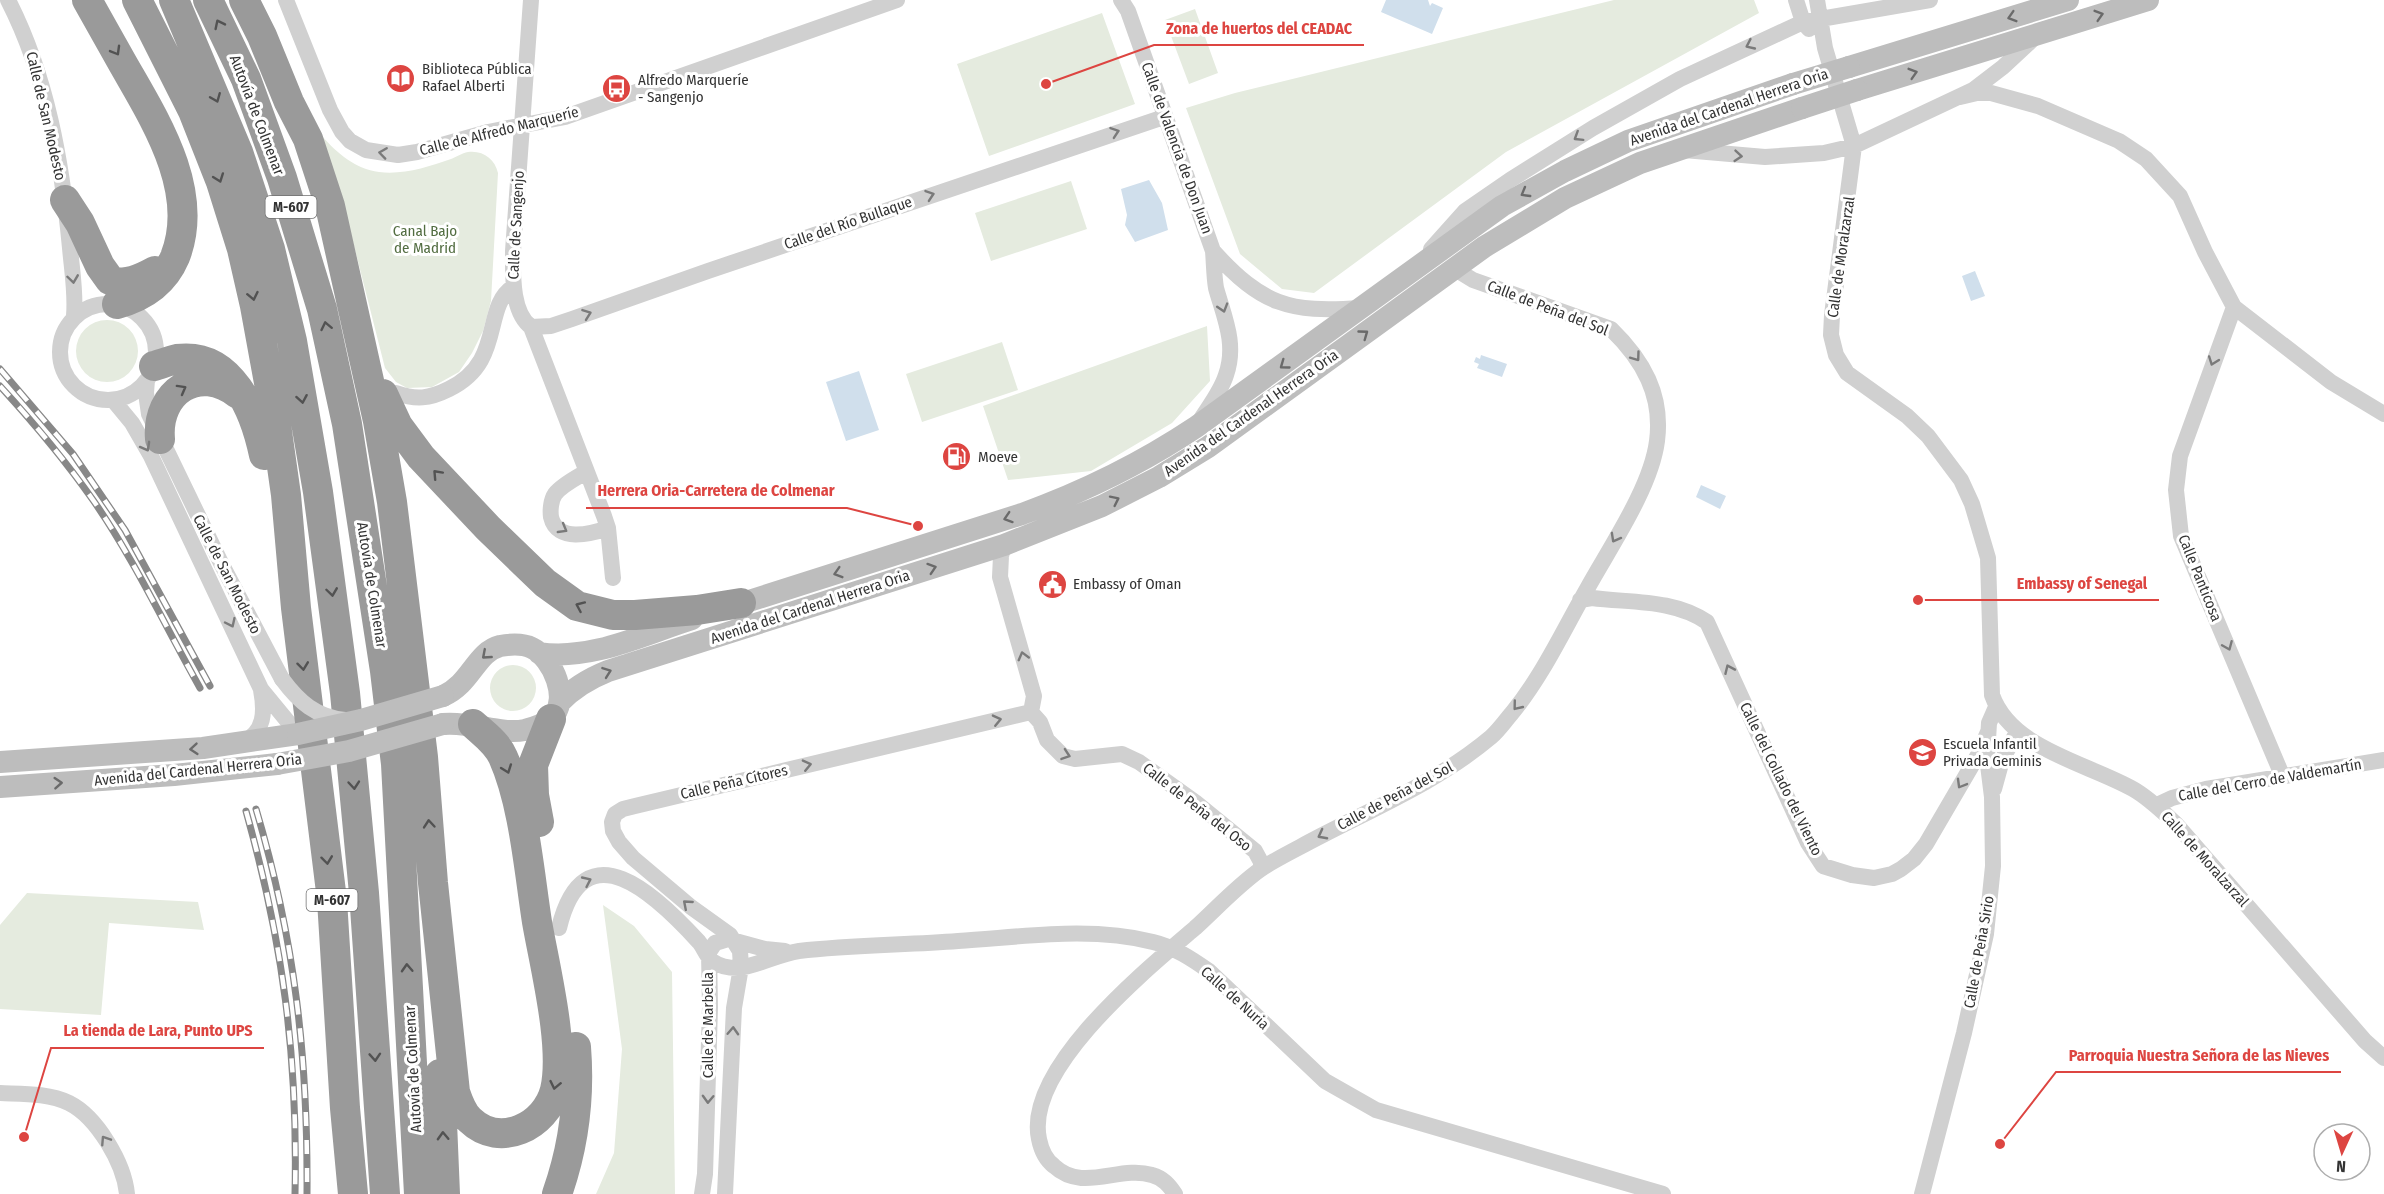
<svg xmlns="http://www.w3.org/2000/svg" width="2384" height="1194" font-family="'Fira Sans Condensed',sans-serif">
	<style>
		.green { fill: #e5ebdf }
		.water { fill: #d0dfec }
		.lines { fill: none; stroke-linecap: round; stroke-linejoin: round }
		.street { stroke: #d0d0d0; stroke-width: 16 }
		.secondary { stroke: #bdbdbd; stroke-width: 22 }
		.highway { stroke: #9a9a9a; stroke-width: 30 }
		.rail-casing { stroke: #888; stroke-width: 7 }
		.rail { stroke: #fff; stroke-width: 4.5; stroke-dasharray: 14; stroke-linecap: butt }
		.street-bridge { stroke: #d0d0d0; stroke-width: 16 }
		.secondary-bridge { stroke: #bdbdbd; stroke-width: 22 }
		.oneway { stroke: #6a6a6a }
		.oneway2 { stroke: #525252 }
		.oneway3 { stroke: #7a7a7a }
		.labels { text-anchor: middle; stroke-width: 6; stroke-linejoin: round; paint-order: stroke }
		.shield { fill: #fff; stroke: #707070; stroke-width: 1.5 }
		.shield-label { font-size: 14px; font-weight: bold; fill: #333 }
		.poi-label { font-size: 15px; fill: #333; stroke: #fff; text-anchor: start }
		.street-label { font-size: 15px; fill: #333; stroke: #fff }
		.park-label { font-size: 15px; fill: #526d41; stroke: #fff }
		.leader { fill: none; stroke: #dd4541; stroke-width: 2 }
		.callout-dot { fill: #dd4541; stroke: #fff; stroke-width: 2 }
		.callout-label { font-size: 16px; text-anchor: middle; font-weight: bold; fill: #dd4541; stroke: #fff; stroke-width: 6; stroke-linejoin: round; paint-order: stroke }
	</style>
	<rect width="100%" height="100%" fill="#fff"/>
	<path class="green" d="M1614,0H1754L1759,13L1506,152L1314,293L1282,289L1240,254L1186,108L1235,93Z
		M1195,9L1218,73L1189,84L1165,20Z
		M1102,13L1135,104L989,156L957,64Z
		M322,136C337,153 355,169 379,172C403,175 428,167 451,159C456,157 462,153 468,152C483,150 495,159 498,173L491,301L483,331L472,353L459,372L432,387L407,388L396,382L385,368L348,222Z
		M1071,181L1087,229L991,261L975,213Z
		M76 351a31 31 0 1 1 62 0a31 31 0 1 1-62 0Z
		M1207,326L1210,381L1172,423L1091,471L1008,480L983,406Z
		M1002,342L1018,390L922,422L906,374Z
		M490 688a23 23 0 1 1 46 0a23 23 0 1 1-46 0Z
		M27,893L198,902L204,930L109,923L101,1015L0,1009V925Z
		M603,905L634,926L672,972L675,1194H596L614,1153L622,1049Z"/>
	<path class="water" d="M1386,0H1428L1430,6L1432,3L1443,8L1432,34L1381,12Z
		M1149,180L1162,203L1168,230L1135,242L1125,225L1127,215L1121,189Z
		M1975,271L1985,296L1971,301L1962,276Z
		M1481,355L1507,364L1502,377L1477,368L1479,364L1474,362L1476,357L1480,359Z
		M859,371L879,430L846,441L826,382Z
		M1701,485L1726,496L1720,509L1696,497Z"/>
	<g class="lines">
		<path class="street" d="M8,0C47,76 62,163 70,248C72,271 76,293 74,316
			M286,0L330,110L342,132L350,141L366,150L398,155L417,152L488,132L565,117L897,0
			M531,0L513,251C513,273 511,312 531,327L604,516L608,528L613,578
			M1121,0L1128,11L1213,251C1214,263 1214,276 1216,288C1224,317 1237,344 1226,375C1221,391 1210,405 1201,419
			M1796,0L1803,22L1809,29
			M1817,0L1825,48L1854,146L1832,315L1831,335L1836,355L1847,373L1907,416L1928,436L1961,480L1972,504L1988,558L1992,695C2011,749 2087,763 2133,789C2149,798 2162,811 2176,824L2365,1041L2384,1058
			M1960,97L1977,93H1991L2038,106L2119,141L2146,159L2180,196L2205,252L2234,307L2331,382L2384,414
			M1684,150L1765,157L1824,153L1854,146L1973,90L2003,67L2033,39
			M1431,249L1465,211L1510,180L1593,128L1680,79L1803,22L1930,0
			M1213,251C1262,305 1289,313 1360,308
			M60 352a48 48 0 1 1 96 0a48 48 0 1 1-96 0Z
			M2234,307L2180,456L2176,490L2181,536L2282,775
			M531,327L551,326L572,319L708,271L1164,117
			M147,380L146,393L149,414L221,563L282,679
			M396,393C416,400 429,399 449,389C505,362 482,307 513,287
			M113,400L132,423L151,456L261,689L298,734
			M586,472C576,478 562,485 555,494C551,500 550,510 551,517C557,543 591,534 608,528
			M1004,545L1001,556L1000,577L1034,696L1031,712
			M1580,600L1592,598C1631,603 1673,599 1707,622L1808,843L1823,866L1852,875L1874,878L1892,874L1901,869L1914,859L1926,844L1978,755L1988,732
			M1031,712L1040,722L1047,740L1063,756L1075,759L1122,754L1139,762L1195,802L1255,851L1261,862V869
			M243,742C265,732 265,711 261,690
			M1994,789L2002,760L2017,732
			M2157,805L2172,798L2206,789L2384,760
			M559,928C584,825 657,896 699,942C704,948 706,956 712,961C719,966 729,968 738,968C758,966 778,954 799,951C852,945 906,945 958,941C1023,937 1090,926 1153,942C1174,947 1192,959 1209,971L1325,1081L1376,1110L1663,1194
			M0,1093C22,1094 49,1093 69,1103C97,1117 124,1163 127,1194
			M702,1194L705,1174L710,1007L709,952L715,943L728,939L765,949L785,951
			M725,1194L734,1008L741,967L740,951L730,935L691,907L633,858L619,842L613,831L612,822L615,814L623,809L635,806L1031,712
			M1175,1194C1169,1185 1163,1178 1152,1175C1119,1165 1083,1193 1054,1166C1046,1160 1041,1149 1039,1139C1024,1069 1147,969 1195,928C1217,908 1237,886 1261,869C1273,861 1287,854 1300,847C1364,812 1434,785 1491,737C1499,730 1505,721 1512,713C1543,675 1563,631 1587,589C1610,547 1651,488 1657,441C1663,395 1643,360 1611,329L1473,280L1455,269
			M1922,1194L1964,1033L1986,934L1993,866L1992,797L1987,757L1989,723L1996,707"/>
		<path class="secondary" d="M1849,67L2068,0
			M1857,90L2148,0
			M727,608L1022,514C1083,492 1142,463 1196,427L1502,206L1565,171L1628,141L1793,84
			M539,653C591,661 644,634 692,619
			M443,696C471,684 476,652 500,646C511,644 522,643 532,648C553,658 571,700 551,719C544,724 533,728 525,730C500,735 471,721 443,724
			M559,703C573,688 588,679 608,671L1004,545L1102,506L1159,477L1208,447L1484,247L1565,198L1640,163L1802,108
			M0,762L203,748L298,734
			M0,787L174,775L277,764"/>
		<path class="highway" d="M87,0C99,21 111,43 123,64C155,120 201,191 175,257C164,283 143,297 117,304
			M137,0L193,111L221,182L242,249L255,306L274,410L286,495L296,608L332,900L345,1108L353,1194
			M174,0L238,152L270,249L292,341L318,492L345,693L364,893L385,1194
			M208,0L246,79L282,178L322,309L347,424L385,671L396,764L419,1194
			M244,0L262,36L289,102L308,139L330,206L378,421L392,502L423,757L433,883L455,1092C458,1101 462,1113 470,1120C500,1149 546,1126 555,1090C565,1046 545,968 537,922C529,871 524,804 503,757C497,743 484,734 473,724
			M65,200L80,223L100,266L110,280C125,287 142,278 155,271
			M154,366C161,364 169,361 177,359C232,352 255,412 264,455
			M383,394L398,426L421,457L488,528L545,583L577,606L613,615H635L697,610L741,603
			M160,439C156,392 199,363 238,394
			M539,822L534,795L533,765L551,719
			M440,1074L445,1194
			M557,1194C574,1146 580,1097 576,1047"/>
		<defs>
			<path id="rail" d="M0,369L73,454L125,530L210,686
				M0,386C33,422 65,460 93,500C134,559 165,626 200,688
				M256,809C295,941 308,1057 307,1194
				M246,811C283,943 298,1057 295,1194"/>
		</defs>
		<use href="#rail" class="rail-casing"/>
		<use href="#rail" class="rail"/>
		<path class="street-bridge" d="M282,679C299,702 316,717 345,720"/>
		<path class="secondary-bridge" d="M1793,84L1849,67
			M1802,108L1857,90
			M298,734L361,720L443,696
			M277,764L349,751L443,724"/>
	</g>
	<defs><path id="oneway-chevron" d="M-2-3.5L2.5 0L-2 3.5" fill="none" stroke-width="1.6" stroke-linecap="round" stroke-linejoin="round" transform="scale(1.5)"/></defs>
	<g class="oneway">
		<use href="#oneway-chevron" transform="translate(2099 15) rotate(-17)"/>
		<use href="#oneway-chevron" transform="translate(2012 17) rotate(163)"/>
		<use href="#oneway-chevron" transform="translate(1913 73) rotate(-17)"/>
		<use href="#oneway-chevron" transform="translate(1525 193) rotate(150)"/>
		<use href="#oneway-chevron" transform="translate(1364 334) rotate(-36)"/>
		<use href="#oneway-chevron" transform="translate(1284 365) rotate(144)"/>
		<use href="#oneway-chevron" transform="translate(1115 500) rotate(-26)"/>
		<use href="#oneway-chevron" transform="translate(1008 518) rotate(162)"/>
		<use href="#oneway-chevron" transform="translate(932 568) rotate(-18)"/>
		<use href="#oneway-chevron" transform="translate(838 573) rotate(163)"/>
		<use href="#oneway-chevron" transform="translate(486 655) rotate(139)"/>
		<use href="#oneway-chevron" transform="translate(607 672) rotate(-20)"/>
		<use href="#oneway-chevron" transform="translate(194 749) rotate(175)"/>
		<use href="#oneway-chevron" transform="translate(58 783) rotate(-4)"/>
	</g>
	<g class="oneway2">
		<use href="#oneway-chevron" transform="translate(219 24) rotate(-116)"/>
		<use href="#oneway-chevron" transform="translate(116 51) rotate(60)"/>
		<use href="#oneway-chevron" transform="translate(216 98) rotate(68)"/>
		<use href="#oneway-chevron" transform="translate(219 178) rotate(70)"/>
		<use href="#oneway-chevron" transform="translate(253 296) rotate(78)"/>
		<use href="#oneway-chevron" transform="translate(326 326) rotate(-102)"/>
		<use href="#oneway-chevron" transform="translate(182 389) rotate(-29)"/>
		<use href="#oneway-chevron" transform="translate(302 399) rotate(80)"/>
		<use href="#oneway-chevron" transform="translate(437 474) rotate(-133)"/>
		<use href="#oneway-chevron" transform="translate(332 592) rotate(82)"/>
		<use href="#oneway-chevron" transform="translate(580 606) rotate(-156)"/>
		<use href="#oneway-chevron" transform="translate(303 666) rotate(83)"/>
		<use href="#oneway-chevron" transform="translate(507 769) rotate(70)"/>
		<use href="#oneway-chevron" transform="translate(354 785) rotate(85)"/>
		<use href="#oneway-chevron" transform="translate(429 824) rotate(-95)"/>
		<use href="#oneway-chevron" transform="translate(327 860) rotate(83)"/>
		<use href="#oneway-chevron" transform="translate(407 968) rotate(-93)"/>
		<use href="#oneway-chevron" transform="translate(375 1057) rotate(86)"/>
		<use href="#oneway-chevron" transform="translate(555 1085) rotate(102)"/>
		<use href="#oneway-chevron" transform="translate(443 1136) rotate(-92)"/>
	</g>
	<g class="oneway3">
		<use href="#oneway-chevron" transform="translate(1750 45) rotate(155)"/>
		<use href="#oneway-chevron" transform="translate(1115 132) rotate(-19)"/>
		<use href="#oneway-chevron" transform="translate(1578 137) rotate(148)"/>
		<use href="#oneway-chevron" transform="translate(383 153) rotate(-172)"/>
		<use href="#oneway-chevron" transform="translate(1738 156) rotate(5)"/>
		<use href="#oneway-chevron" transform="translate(930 195) rotate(-19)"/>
		<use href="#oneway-chevron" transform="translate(73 279) rotate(82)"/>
		<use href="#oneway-chevron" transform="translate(1223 308) rotate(73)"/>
		<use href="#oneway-chevron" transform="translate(587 314) rotate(-20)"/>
		<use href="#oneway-chevron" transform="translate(1636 357) rotate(54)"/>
		<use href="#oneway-chevron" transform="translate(2213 361) rotate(110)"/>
		<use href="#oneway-chevron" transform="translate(146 447) rotate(61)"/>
		<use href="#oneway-chevron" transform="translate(563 529) rotate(30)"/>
		<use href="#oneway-chevron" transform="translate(1615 538) rotate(119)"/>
		<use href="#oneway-chevron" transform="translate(231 623) rotate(65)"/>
		<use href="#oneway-chevron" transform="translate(2228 646) rotate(67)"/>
		<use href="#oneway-chevron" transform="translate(1023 656) rotate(-105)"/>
		<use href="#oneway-chevron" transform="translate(1729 669) rotate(-114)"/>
		<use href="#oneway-chevron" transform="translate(1517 706) rotate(129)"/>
		<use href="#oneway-chevron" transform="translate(997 720) rotate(-13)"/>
		<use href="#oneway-chevron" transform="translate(1066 755) rotate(19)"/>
		<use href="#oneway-chevron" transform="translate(807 765) rotate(-13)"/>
		<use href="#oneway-chevron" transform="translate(1961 784) rotate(120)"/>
		<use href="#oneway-chevron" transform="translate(1322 835) rotate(152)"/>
		<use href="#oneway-chevron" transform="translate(587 881) rotate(-25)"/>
		<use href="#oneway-chevron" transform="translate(687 904) rotate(-139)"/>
		<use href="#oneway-chevron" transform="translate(733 1031) rotate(-87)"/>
		<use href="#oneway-chevron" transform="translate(708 1099) rotate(92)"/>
		<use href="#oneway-chevron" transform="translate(105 1140) rotate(-123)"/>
	</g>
	<defs>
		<symbol id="library-disc" viewBox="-11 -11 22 22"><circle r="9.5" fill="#dd4541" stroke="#fff"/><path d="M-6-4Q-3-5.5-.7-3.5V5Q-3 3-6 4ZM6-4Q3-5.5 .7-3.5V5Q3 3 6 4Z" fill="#fff"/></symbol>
		<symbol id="bus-disc" viewBox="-11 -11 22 22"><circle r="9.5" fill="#dd4541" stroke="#fff"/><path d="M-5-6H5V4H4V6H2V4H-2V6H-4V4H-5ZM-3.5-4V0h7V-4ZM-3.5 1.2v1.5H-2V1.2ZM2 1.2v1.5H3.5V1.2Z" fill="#fff"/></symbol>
		<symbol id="fuel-disc" viewBox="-11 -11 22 22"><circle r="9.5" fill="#dd4541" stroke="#fff"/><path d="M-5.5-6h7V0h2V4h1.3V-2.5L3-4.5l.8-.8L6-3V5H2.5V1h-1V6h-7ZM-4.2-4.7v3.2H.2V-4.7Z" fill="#fff"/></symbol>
		<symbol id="civic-disc" viewBox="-11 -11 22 22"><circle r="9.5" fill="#dd4541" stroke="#fff"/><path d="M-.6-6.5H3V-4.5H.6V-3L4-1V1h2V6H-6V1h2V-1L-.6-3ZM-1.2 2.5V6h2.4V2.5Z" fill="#fff"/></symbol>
		<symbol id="school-disc" viewBox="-11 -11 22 22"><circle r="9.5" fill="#dd4541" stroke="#fff"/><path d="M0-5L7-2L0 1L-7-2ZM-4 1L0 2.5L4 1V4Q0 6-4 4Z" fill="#fff"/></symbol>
	</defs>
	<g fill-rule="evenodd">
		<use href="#library-disc" x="384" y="62" width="33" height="33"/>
		<use href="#bus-disc" x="600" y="72" width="33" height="33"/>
		<use href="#fuel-disc" x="940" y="440" width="33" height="33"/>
		<use href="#civic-disc" x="1036" y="568" width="33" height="33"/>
		<use href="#school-disc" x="1906" y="736" width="33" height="33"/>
	</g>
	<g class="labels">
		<g class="shield">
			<rect x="265.5" y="196" width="51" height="22" rx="4.5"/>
			<rect x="306.5" y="889" width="51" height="22" rx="4.5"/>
		</g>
		<g class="shield-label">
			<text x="291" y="212">M-607</text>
			<text x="332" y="905">M-607</text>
		</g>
		<g class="poi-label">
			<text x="422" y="74">Biblioteca Pública<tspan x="422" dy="17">Rafael Alberti</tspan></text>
			<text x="638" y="85">Alfredo Marqueríe<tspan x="638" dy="17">- Sangenjo</tspan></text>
			<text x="978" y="462">Moeve</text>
			<text x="1073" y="589">Embassy of Oman</text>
			<text x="1943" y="749">Escuela Infantil<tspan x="1943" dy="17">Privada Geminis</tspan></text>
		</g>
		<g class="street-label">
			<text transform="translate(1729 107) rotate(-19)" y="5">Avenida del Cardenal Herrera Oria</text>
			<text transform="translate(257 115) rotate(69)" y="5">Autovía de Colmenar</text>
			<text transform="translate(46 116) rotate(77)" y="5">Calle de San Modesto</text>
			<text transform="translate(499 131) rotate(-14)" y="5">Calle de Alfredo Marqueríe</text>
			<text transform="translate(1177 148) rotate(70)" y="5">Calle de Valencia de Don Juan</text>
			<text transform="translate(848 223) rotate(-19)" y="5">Calle del Río Bullaque</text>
			<text transform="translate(516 225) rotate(-87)" y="5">Calle de Sangenjo</text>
			<text transform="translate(1841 257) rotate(-82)" y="5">Calle de Moralzarzal</text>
			<text transform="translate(1548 308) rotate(21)" y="5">Calle de Peña del Sol</text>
			<text transform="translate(1251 413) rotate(-35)" y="5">Avenida del Cardenal Herrera Oria</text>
			<text transform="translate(227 574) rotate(63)" y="5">Calle de San Modesto</text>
			<text transform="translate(2200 578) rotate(68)" y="5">Calle Panticosa</text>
			<text transform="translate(372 585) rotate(81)" y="5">Autovía de Colmenar</text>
			<text transform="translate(810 607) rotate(-18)" y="5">Avenida del Cardenal Herrera Oria</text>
			<text transform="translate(198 770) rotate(-6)" y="5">Avenida del Cardenal Herrera Oria</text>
			<text transform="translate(1781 779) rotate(64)" y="5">Calle del Collado del Viento</text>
			<text transform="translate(2270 780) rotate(-10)" y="5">Calle del Cerro de Valdemartín</text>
			<text transform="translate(734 782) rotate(-13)" y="5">Calle Peña Cítores</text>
			<text transform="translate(1395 796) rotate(-28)" y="5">Calle de Peña del Sol</text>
			<text transform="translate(1197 807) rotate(38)" y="5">Calle de Peña del Oso</text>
			<text transform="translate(2205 859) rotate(48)" y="5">Calle de Moralzarzal</text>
			<text transform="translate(1979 952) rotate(-80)" y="5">Calle de Peña Sirio</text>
			<text transform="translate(1235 998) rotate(42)" y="5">Calle de Nuria</text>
			<text transform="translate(708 1025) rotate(-90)" y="5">Calle de Marbella</text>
			<text transform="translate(413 1069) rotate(-93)" y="5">Autovía de Colmenar</text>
		</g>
		<g class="park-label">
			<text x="425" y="236">Canal Bajo<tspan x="425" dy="17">de Madrid</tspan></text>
		</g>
	</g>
	<path class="leader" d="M1046 84L1154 45H1364M918 526L847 508H586M1918 600L2005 600H2159M24 1137L51 1048H264M2000 1144L2056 1072H2341"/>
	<g class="callout-dot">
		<circle cx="1046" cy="84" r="6"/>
		<circle cx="918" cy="526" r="6"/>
		<circle cx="1918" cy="600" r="6"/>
		<circle cx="24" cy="1137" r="6"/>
		<circle cx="2000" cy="1144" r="6"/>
	</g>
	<g class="callout-label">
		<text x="1259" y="34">Zona de huertos del CEADAC</text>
		<text x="716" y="496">Herrera Oria-Carretera de Colmenar</text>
		<text x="2082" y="589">Embassy of Senegal</text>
		<text x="158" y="1036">La tienda de Lara, Punto UPS</text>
		<text x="2199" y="1061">Parroquia Nuestra Señora de las Nieves</text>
	</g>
	<g transform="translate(2342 1152) rotate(184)"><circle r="28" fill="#ffffff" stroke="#adadad" stroke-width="1.5"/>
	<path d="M0-4.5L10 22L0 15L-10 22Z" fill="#dd4541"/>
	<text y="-9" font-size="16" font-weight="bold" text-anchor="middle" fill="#333333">N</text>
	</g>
</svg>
